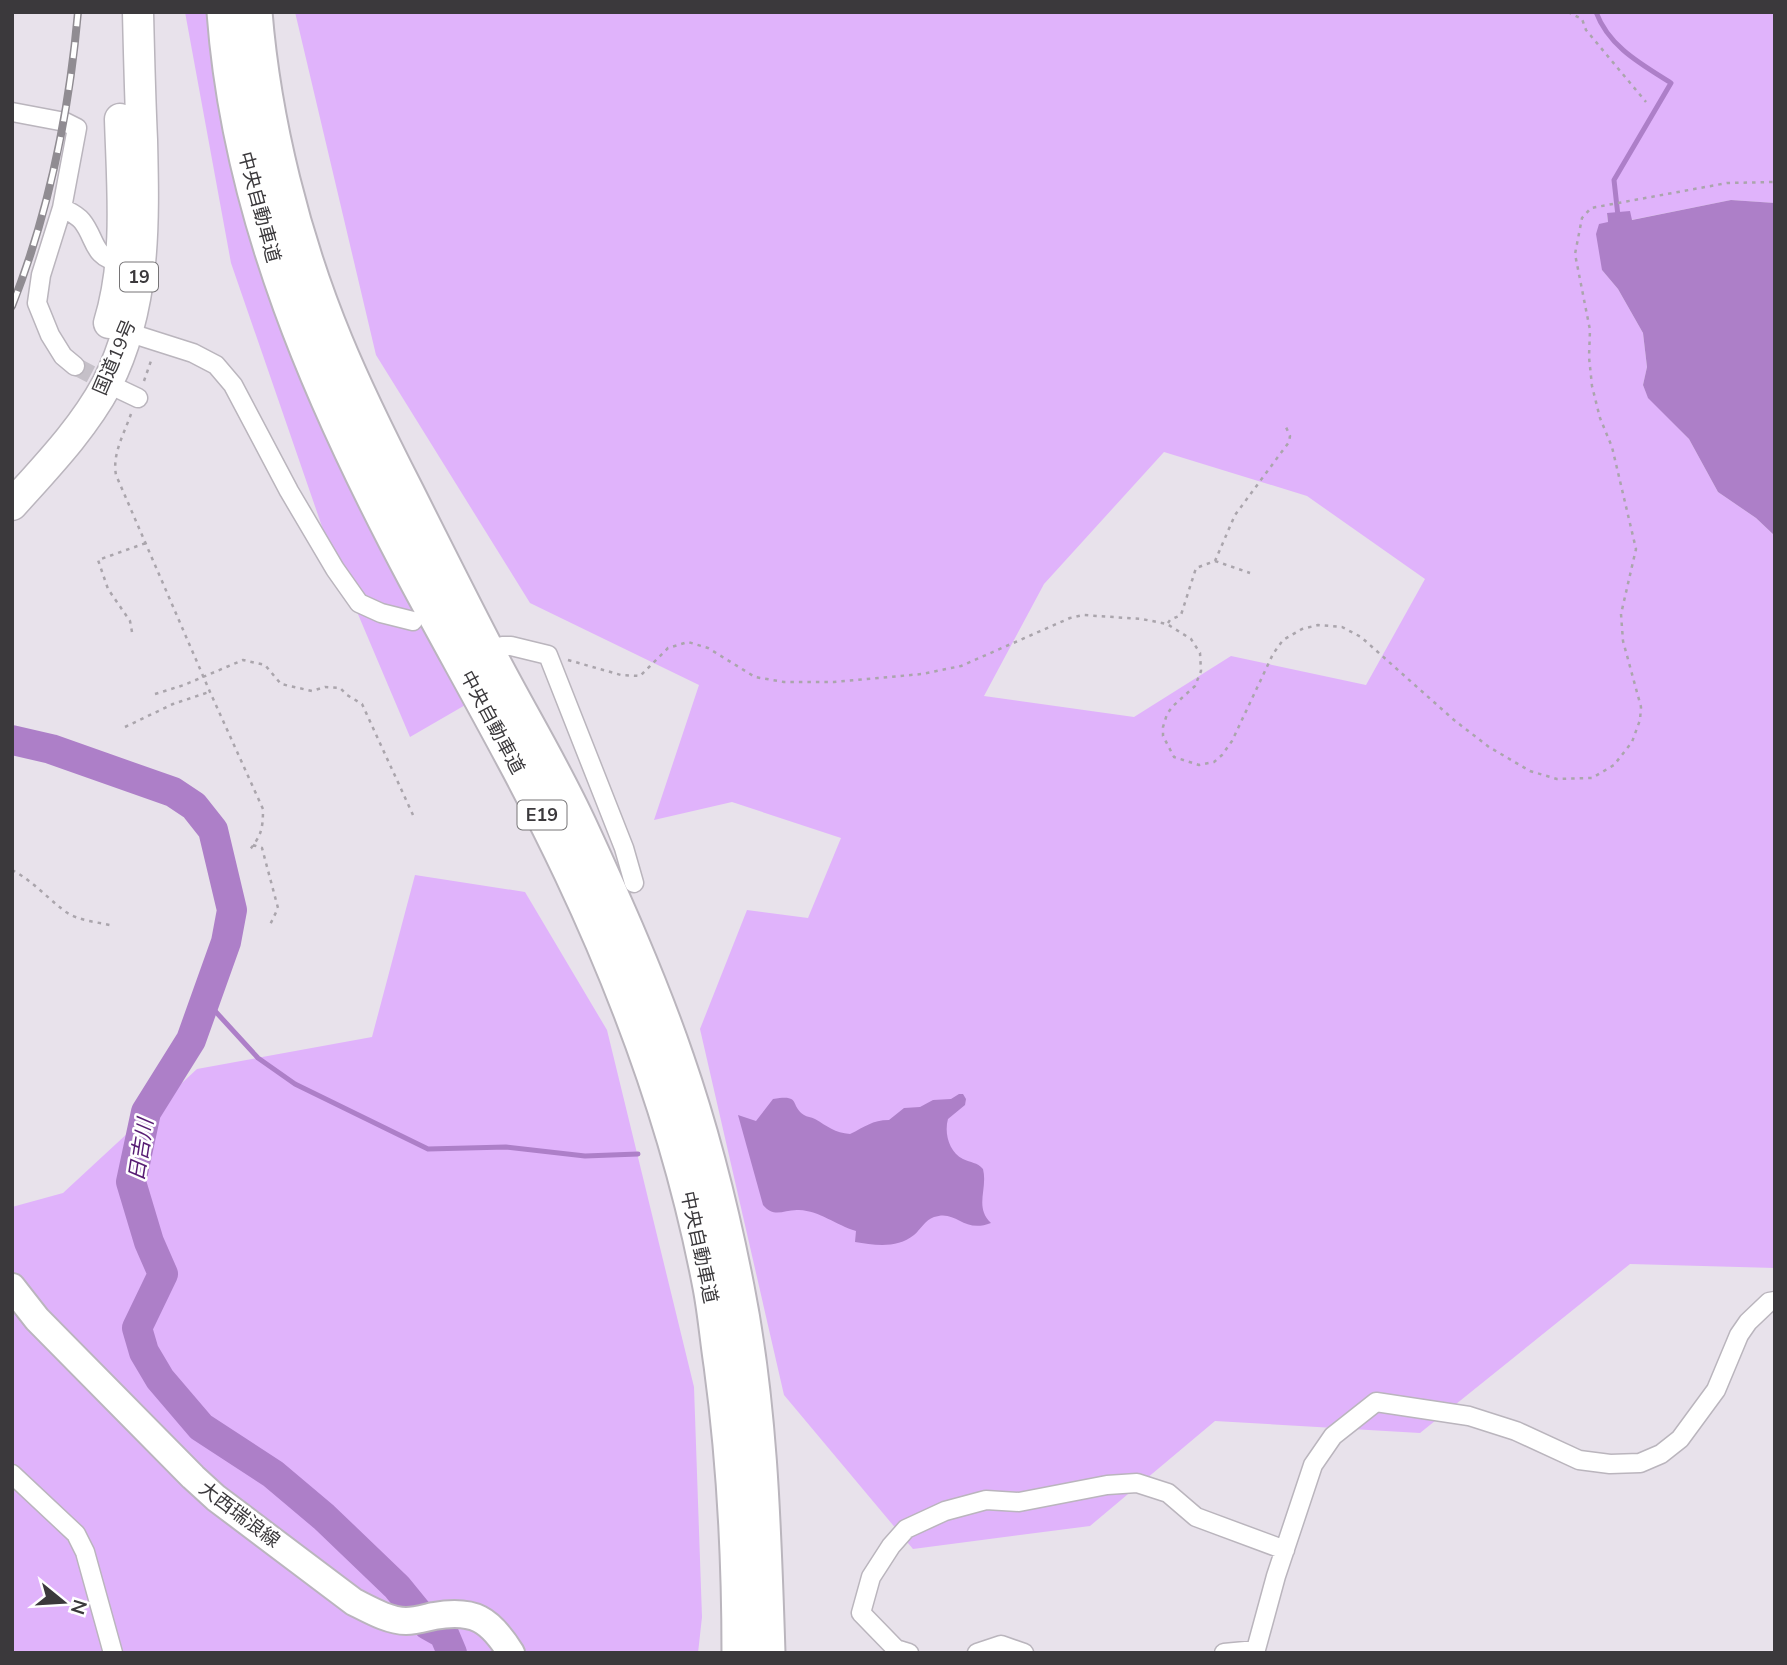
<svg xmlns="http://www.w3.org/2000/svg" width="1787" height="1665" font-family="'Nunito Sans','Noto Sans JP',sans-serif">
	<style>
		.green { fill: #e0b3fb; fill-rule: evenodd }
		.water { fill: #ad7fc8 }
		.lines { fill: none; stroke-linecap: round; stroke-linejoin: round }
		.stream { stroke: #ad7fc8; stroke-width: 5 }
		.river { stroke: #ad7fc8; stroke-width: 30 }
		.minor-tunnel { stroke: #c5c0c8; stroke-width: 18; stroke-dasharray: 18 9; stroke-linecap: butt }
		.minor-casing { stroke: #bab5bd; stroke-width: 21 }
		.secondary-casing { stroke: #bab5bd; stroke-width: 30 }
		.trunk-casing { stroke: #bab5bd; stroke-width: 33 }
		.motorway-casing { stroke: #bab5bd; stroke-width: 37 }
		.path { stroke: #aaa5ac; stroke-width: 2.5; stroke-dasharray: 3.5 5; stroke-linecap: butt }
		.minor { stroke: #fff; stroke-width: 18 }
		.secondary { stroke: #fff; stroke-width: 26 }
		.trunk { stroke: #fff; stroke-width: 30 }
		.motorway { stroke: #fff; stroke-width: 33 }
		.rail-casing { stroke: #908c92; stroke-width: 8 }
		.rail { stroke: #fff; stroke-width: 5; stroke-dasharray: 16; stroke-linecap: butt }
		.labels { text-anchor: middle; stroke-width: 5; stroke-linejoin: round; paint-order: stroke }
		.shield { fill: #fff; stroke: #767476; stroke-width: 2 }
		.shield-label { font-size: 18px; font-weight: bold; fill: #3b393c }
		.street-label { font-size: 19px; fill: #3b393c; stroke: #fff }
		.water-label { font-size: 21px; font-style: italic; fill: #571c73; stroke: #fff }
	</style>
	<rect width="100%" height="100%" fill="#e8e2eb"/>
	<path class="green" d="M185,12H212L231,153L262,274L315,402L467,704L410,737L327,541L231,263Z
		M295,12H1775V203L1731,200L1631,220L1607,214L1608,222L1602,270L1618,289L1643,333L1647,367L1643,385L1648,397L1689,439L1718,492L1756,518L1775,536V1268L1630,1264L1420,1433L1215,1421L1090,1526L913,1549L784,1395L700,1029L747,910L808,918L841,838L732,802L654,820L699,685L530,603L376,355ZM1164,452L1307,496L1425,579L1366,685L1231,656L1134,717L984,696L1044,584Z
		M415,875L525,892L607,1030L694,1387L702,1617L698,1653H12V1207L63,1193L197,1069L372,1037Z"/>
	<path class="water" d="M1731,200L1775,203V536L1756,518L1718,492L1689,439L1648,398L1643,385L1647,367L1643,333L1618,289L1602,270L1596,234L1599,224L1608,222L1607,213L1630,211L1632,220Z
		M959,1094H963L966,1099L965,1105L948,1119C944,1133 949,1152 963,1159C971,1163 977,1162 983,1169C988,1189 974,1207 991,1223C963,1234 957,1209 934,1217C925,1220 921,1229 914,1235C897,1249 874,1245 855,1242L856,1231C836,1225 820,1211 799,1210C784,1209 775,1219 763,1205L738,1115L756,1121L773,1099C802,1094 789,1105 804,1115C807,1117 811,1117 815,1119C827,1126 835,1133 850,1134C865,1127 872,1120 889,1120L904,1108L920,1107L933,1100L951,1099Z"/>
	<g class="lines">
		<path class="stream" d="M1596,12C1609,47 1641,64 1671,83L1614,180L1618,216
			M205,1000L258,1058L295,1084L428,1149L506,1147L585,1156L638,1154"/>
		<path class="river" d="M12,740L51,749L173,792L194,806L213,830L232,910L226,942L191,1040L146,1112L131,1182L149,1242L163,1274L137,1328L144,1352L160,1379L201,1427L273,1474L324,1517L397,1587L428,1625L444,1634L452,1653"/>
		<path class="minor-tunnel" d="M75,366L115,387"/>
		<defs>
			<path id="minor" d="M12,112L65,122L77,128L62,208C70,212 76,214 82,221C96,238 92,258 120,262
				M62,208L41,275L37,303L50,335L63,356L75,366
				M127,332L193,353L216,365L233,385L289,491L335,569L359,603L381,613L413,621
				M117,388L138,398
				M502,646H511L548,655L624,848L634,883
				M12,1474L76,1534L85,1552L113,1653
				M909,1653L896,1649L861,1613L871,1577L891,1546L906,1529L945,1511L986,1500L1019,1502L1107,1485L1137,1483L1168,1493L1196,1517L1285,1550
				M977,1653L1001,1645L1024,1653
				M1224,1653L1256,1650
				M1255,1653L1276,1576L1313,1465L1333,1436L1376,1402L1469,1416L1516,1431L1579,1460L1610,1464L1640,1463L1661,1454L1680,1439L1716,1390L1739,1335L1748,1322L1769,1302L1775,1301"/>
			<path id="secondary" d="M12,1287L37,1319L193,1477L216,1498L354,1602C370,1610 389,1621 406,1621C415,1621 425,1618 434,1616C474,1609 490,1619 511,1653"/>
			<path id="trunk" d="M109,323C129,258 122,186 120,119
				M12,505C46,467 83,429 107,384C146,307 144,223 142,140C140,97 139,55 138,12"/>
			<path id="motorway" d="M224,12C239,215 321,402 416,580C468,677 524,773 571,873C633,1004 683,1145 710,1287C715,1313 717,1339 721,1365C734,1461 739,1556 739,1653
				M255,12C264,122 294,241 336,342C357,393 382,443 407,492C433,544 459,596 486,648C516,707 552,765 580,826C615,902 650,980 677,1059C703,1134 722,1210 737,1287C761,1408 764,1531 768,1653"/>
		</defs>
		<use href="#minor" class="minor-casing"/>
		<use href="#secondary" class="secondary-casing"/>
		<use href="#trunk" class="trunk-casing"/>
		<use href="#motorway" class="motorway-casing"/>
		<path class="path" d="M1544,12H1545
			M1568,12L1582,19L1586,30L1646,102
			M144,381L152,358
			M131,414C124,434 112,454 116,475L210,692L263,809C263,830 261,836 248,852
			M1215,561L1250,573
			M1168,623L1170,620L1181,615L1196,568L1215,561L1235,515L1289,442L1290,436L1285,425
			M132,632L130,621L108,589L98,560L146,543
			M568,660L621,675L640,676L668,648L688,642L708,648L755,677L784,682H834L922,674L961,666L1070,618L1083,615L1142,619L1167,624L1191,639L1200,653L1201,671L1195,686L1173,706L1167,714L1163,727V736L1174,757L1199,765L1214,762L1222,755L1232,741L1273,654L1283,640L1302,629L1318,625L1342,627L1361,637L1454,720L1489,747L1530,771L1557,779L1592,778L1614,765L1632,742L1640,720L1641,707L1623,641L1621,614L1636,549L1612,447L1600,418L1592,386L1589,357L1590,330L1575,254L1582,218L1591,208L1727,183L1775,182
			M155,694L184,685L243,660L265,665L281,684L312,691L325,687L340,688L347,695L362,704L413,815
			M125,727L173,704L209,692
			M253,845L262,848L278,908L269,927
			M12,870C33,881 47,898 66,912C79,921 98,922 114,926"/>
		<use href="#minor" class="minor"/>
		<use href="#secondary" class="secondary"/>
		<use href="#trunk" class="trunk"/>
		<use href="#motorway" class="motorway"/>
		<defs>
			<path id="rail" d="M12,306C49,212 69,113 78,12"/>
		</defs>
		<use href="#rail" class="rail-casing"/>
		<use href="#rail" class="rail"/>
	</g>
	<g class="labels">
		<g class="shield">
			<rect x="120" y="262.5" width="38" height="29" rx="5"/>
			<rect x="517.5" y="800.5" width="49" height="29" rx="5"/>
		</g>
		<g class="shield-label">
			<text x="139" y="283">19</text>
			<text x="542" y="821">E19</text>
		</g>
		<g class="street-label">
			<text transform="translate(260 207) rotate(75)" y="7">中央自動車道</text>
			<text transform="translate(114 357) rotate(-67)" y="7">国道19号</text>
			<text transform="translate(493 722) rotate(62)" y="7">中央自動車道</text>
			<text transform="translate(700 1247) rotate(78)" y="7">中央自動車道</text>
			<text transform="translate(240 1514) rotate(37)" y="7">大西瑞浪線</text>
		</g>
		<g class="water-label">
			<text transform="translate(141 1150) rotate(-81)" y="7">日吉川</text>
		</g>
	</g>
	<rect width="1787" height="1665" fill="none" stroke="#3b393c" stroke-width="28"/>
	<g transform="translate(63 1602) rotate(108)" stroke="#ffffff" stroke-width="5" paint-order="stroke">
	<path d="M0-5L12 26L0 18L-12 26Z" fill="#3b393c"/>
	<text y="-10" font-size="19" font-weight="bold" text-anchor="middle" fill="#3b393c">N</text>
	</g>
</svg>
